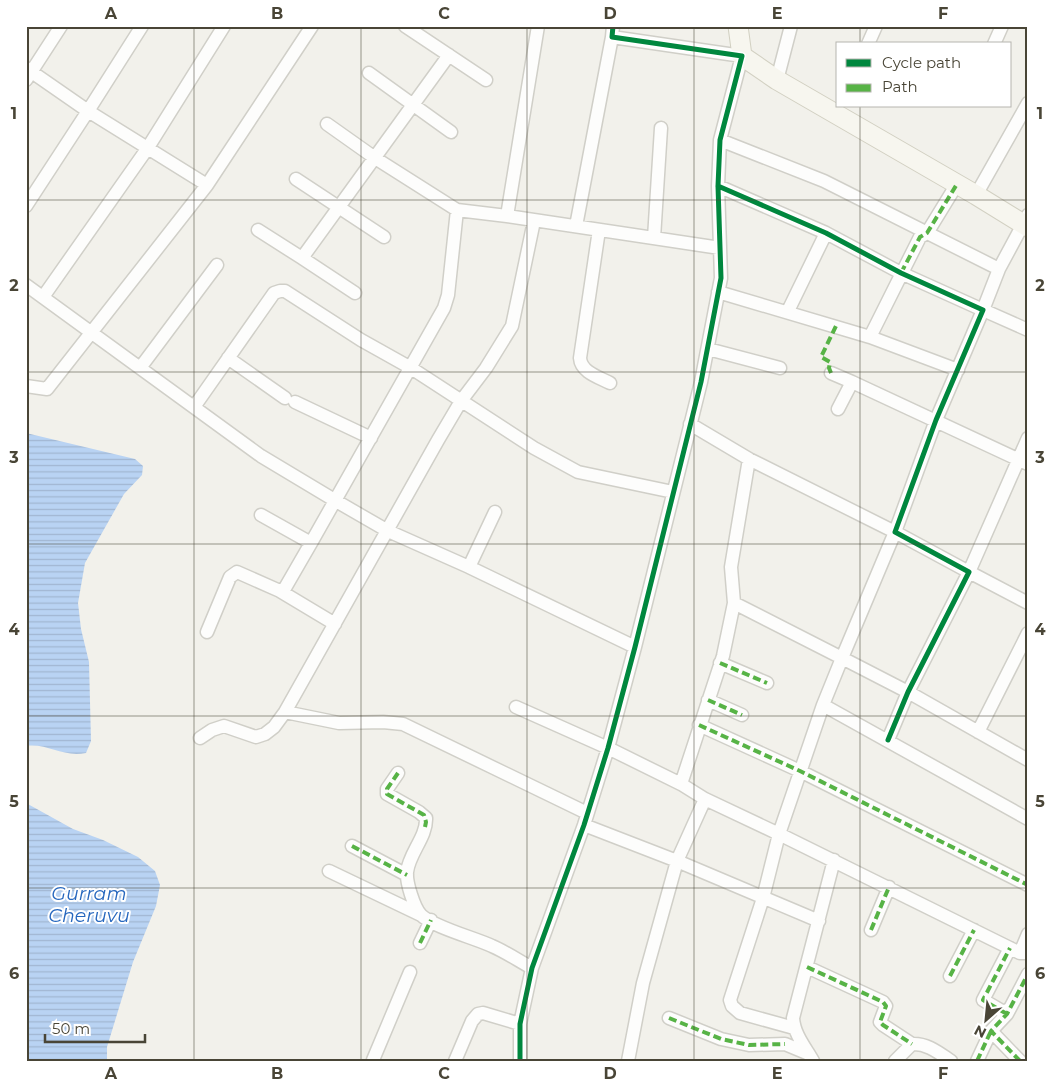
<svg xmlns="http://www.w3.org/2000/svg" width="1054" height="1087" font-family="Montserrat,sans-serif">
	<style>
		.water { fill: url(#water-rules) }
		.lines { fill: none; stroke-linecap: round; stroke-linejoin: round }
		.street-casing { stroke: #d0cfc8; stroke-width: 15 }
		.secondary-casing { stroke: #d2d0c2; stroke-width: 21 }
		.street { stroke: #fdfdfc; stroke-width: 12 }
		.secondary { stroke: #f7f6ef; stroke-width: 19 }
		.quiet { stroke: #57b346; stroke-width: 4; stroke-dasharray: 8 4; stroke-linecap: butt }
		.cycleway-casing { stroke: #fff; stroke-width: 8 }
		.cycleway { stroke: #00873e; stroke-width: 5 }
		.grid { fill: none; stroke: #494536; stroke-width: 1; stroke-opacity: 0.55 }
		.labels { text-anchor: middle; stroke-width: 4; stroke-linejoin: round; paint-order: stroke }
		.water-label { font-size: 19px; font-style: italic; fill: #2667be; stroke: #fff }
		.neatline { fill: none; stroke: #494536; stroke-width: 2 }
		.grid-label { font-size: 16px; text-anchor: middle; font-weight: bold; fill: #494536 }
	</style>
	<defs>
		<pattern id="water-rules" width="6" height="5" patternUnits="userSpaceOnUse" patternTransform="scale(1.25)"><rect width="6" height="5" fill="#b9d3f3"/><path d="M0 2.5h6" fill="none" stroke="#a1b6d1"/></pattern>
	</defs>
	<rect width="100%" height="100%" fill="#f2f1eb"/>
	<path class="water" d="M26,433L135,459L143,466L142,475L124,494L85,563L78,603L81,629L89,662L91,741L86,753C63,758 48,743 26,746Z
		M26,803L73,829L103,840L138,857L155,871L160,885L156,906L133,962L107,1047V1061H26Z"/>
	<g class="lines">
		<defs>
			<path id="street" d="M142,26L88,111L207,185L312,26
				M405,26L486,80
				M538,26L507,216L720,248
				M868,44L876,26
				M994,44L1002,26
				M26,68L88,111L26,206
				M369,73L451,132
				M26,80L61,26
				M777,80L791,26
				M327,124L375,158L457,210L507,216
				M720,140L824,181L999,269
				M296,179L384,237
				M718,186L826,233L901,273L983,310L936,420L895,532L969,572L908,692L888,740
				M976,195L1028,103
				M1028,215L999,269L983,310L1028,330
				M576,226L612,37
				M258,230L302,258L449,55
				M599,230L580,358C581,372 598,377 610,383
				M654,238L661,128
				M302,258L355,293
				M26,285L261,456L336,501L388,531L469,567L635,647
				M718,292L870,337L958,370
				M43,297L147,149L224,26
				M788,311L826,233
				M870,337L920,237L927,233L957,184
				M708,349L780,368
				M228,358L285,398
				M140,368L217,265
				M831,373L852,382
				M26,386L47,389L207,185
				M295,402L371,438
				M194,407L274,293L280,291H285L361,340L411,368L534,448L578,472L673,492
				M838,409L852,382L1028,464
				M690,424L749,459L895,532L842,658L908,692L1028,760
				M1028,438L969,572L1028,603
				M749,459L731,567L734,603L842,658L823,705L1028,819
				M261,515L311,543L444,308L448,295L457,210
				M469,567L495,512
				M280,591L335,624
				M734,603L723,656L681,784L705,799L779,834L763,898L730,1000L732,1006L740,1013L794,1028
				M207,632L230,577L237,572L280,591L285,588L311,543
				M720,663L767,683
				M708,700L742,715
				M823,705L779,834L1020,953
				M516,707L608,748L681,784
				M285,712L339,723L383,722L403,724L587,813
				M699,725L800,771L1028,885
				M978,732L1028,633
				M200,738L212,730L224,726L256,737L265,734L274,727L285,712L438,440L461,401L486,368L512,326L534,221
				M398,773L387,789V794L419,812L426,818C427,837 409,853 407,872C406,882 414,908 421,915C433,927 475,938 492,946C506,952 519,961 532,968
				M584,825L677,861L819,921
				M352,846L407,875
				M329,871L421,915
				M871,930L889,887
				M420,943L431,920
				M1027,953H1020L1028,934
				M807,967L883,1002L886,1006L880,1022L883,1025L912,1044
				M950,976L974,930
				M1007,1014L983,1000L1010,948
				M669,1018L721,1039L749,1045L785,1044L809,1054
				M373,1060L410,972
				M455,1061L472,1021L478,1014L483,1013L520,1024
				M520,1061V1024L532,968L584,825L608,748L635,647L701,382L721,278L718,186L720,140L742,56L612,37L613,26
				M628,1061L643,983L677,861L705,799
				M813,1061C805,1047 794,1034 793,1018L834,860
				M895,1061L912,1044C927,1043 939,1053 951,1061
				M977,1061L991,1031
				M1020,1061L991,1031L1007,1014L1028,974"/>
			<path id="secondary" d="M738,26L742,56L777,80L976,195L1028,227"/>
		</defs>
		<use href="#street" class="street-casing"/>
		<use href="#secondary" class="secondary-casing"/>
		<use href="#street" class="street"/>
		<use href="#secondary" class="secondary"/>
		<path class="quiet" d="M901,273L920,237L927,233L957,184
			M831,373L829,368L830,362L821,357L836,326
			M720,663L767,683
			M708,700L742,715
			M699,725L800,771L1028,885
			M398,773L387,789V794L424,815L426,822L425,827
			M352,846L407,875
			M871,930L889,887
			M420,943L431,920
			M807,967L883,1002L886,1006L880,1022L883,1025L912,1044
			M950,976L974,930
			M1007,1014L983,1000L1010,948
			M669,1018L721,1039L749,1045L785,1044
			M977,1061L991,1031
			M1020,1061L991,1031L1007,1014L1028,974"/>
		<defs>
			<path id="cycleway" d="M718,186L826,233L901,273L983,310L936,420L895,532L969,572L908,692L888,740
				M520,1061V1024L532,968L584,825L608,748L635,647L701,382L721,278L718,186L720,140L742,56L612,37L613,26"/>
		</defs>
		<use href="#cycleway" class="cycleway-casing"/>
		<use href="#cycleway" class="cycleway"/>
	</g>
	<path class="grid" d="M194,26V1061M361,26V1061M527,26V1061M694,26V1061M860,26V44M860,106V1061M26,200H1028M26,372H1028M26,544H1028M26,716H1028M26,888H1028"/>
	<g class="labels">
		<g class="water-label">
			<text x="89" y="900">Gurram<tspan x="89" dy="22">Cheruvu</tspan></text>
		</g>
	</g>
	<rect width="1054" height="1087" fill="none" stroke="#ffffff" stroke-width="55"/>
	<rect x="836" y="42" width="175" height="65" fill="#ffffff" stroke="#b6b5af"/>
	<rect x="846" y="59" width="25" height="8" fill="#00873e" stroke="#b6b5af"/>
	<text x="882" y="68" font-size="15" fill="#494536">Cycle path</text>
	<rect x="846" y="84" width="25" height="8" fill="#57b346" stroke="#b6b5af"/>
	<text x="882" y="92" font-size="15" fill="#494536">Path</text>
	<g transform="translate(986 1020) rotate(207)" stroke="#ffffff" stroke-width="4" paint-order="stroke">
	<path d="M0-4L9 19L0 12L-9 19Z" fill="#494536"/>
	<text y="-8" font-size="14" font-weight="bold" text-anchor="middle" fill="#494536">N</text>
	</g>
	<path d="M45 1034v8h100v-8" fill="none" stroke="#494536" stroke-width="2.5"/>
	<text x="52" y="1034" font-size="15" fill="#494536" stroke="#ffffff" stroke-width="4" paint-order="stroke">50 m</text>
	<rect x="28" y="28" width="998" height="1032" class="neatline"/>
	<g class="grid-label">
		<text x="111" y="19">A</text>
		<text x="277" y="19">B</text>
		<text x="444" y="19">C</text>
		<text x="610" y="19">D</text>
		<text x="777" y="19">E</text>
		<text x="943" y="19">F</text>
		<text x="14" y="119">1</text>
		<text x="1040" y="119">1</text>
		<text x="14" y="291">2</text>
		<text x="1040" y="291">2</text>
		<text x="14" y="463">3</text>
		<text x="1040" y="463">3</text>
		<text x="14" y="635">4</text>
		<text x="1040" y="635">4</text>
		<text x="14" y="807">5</text>
		<text x="1040" y="807">5</text>
		<text x="14" y="979">6</text>
		<text x="1040" y="979">6</text>
		<text x="111" y="1079">A</text>
		<text x="277" y="1079">B</text>
		<text x="444" y="1079">C</text>
		<text x="610" y="1079">D</text>
		<text x="777" y="1079">E</text>
		<text x="943" y="1079">F</text>
	</g>
</svg>
